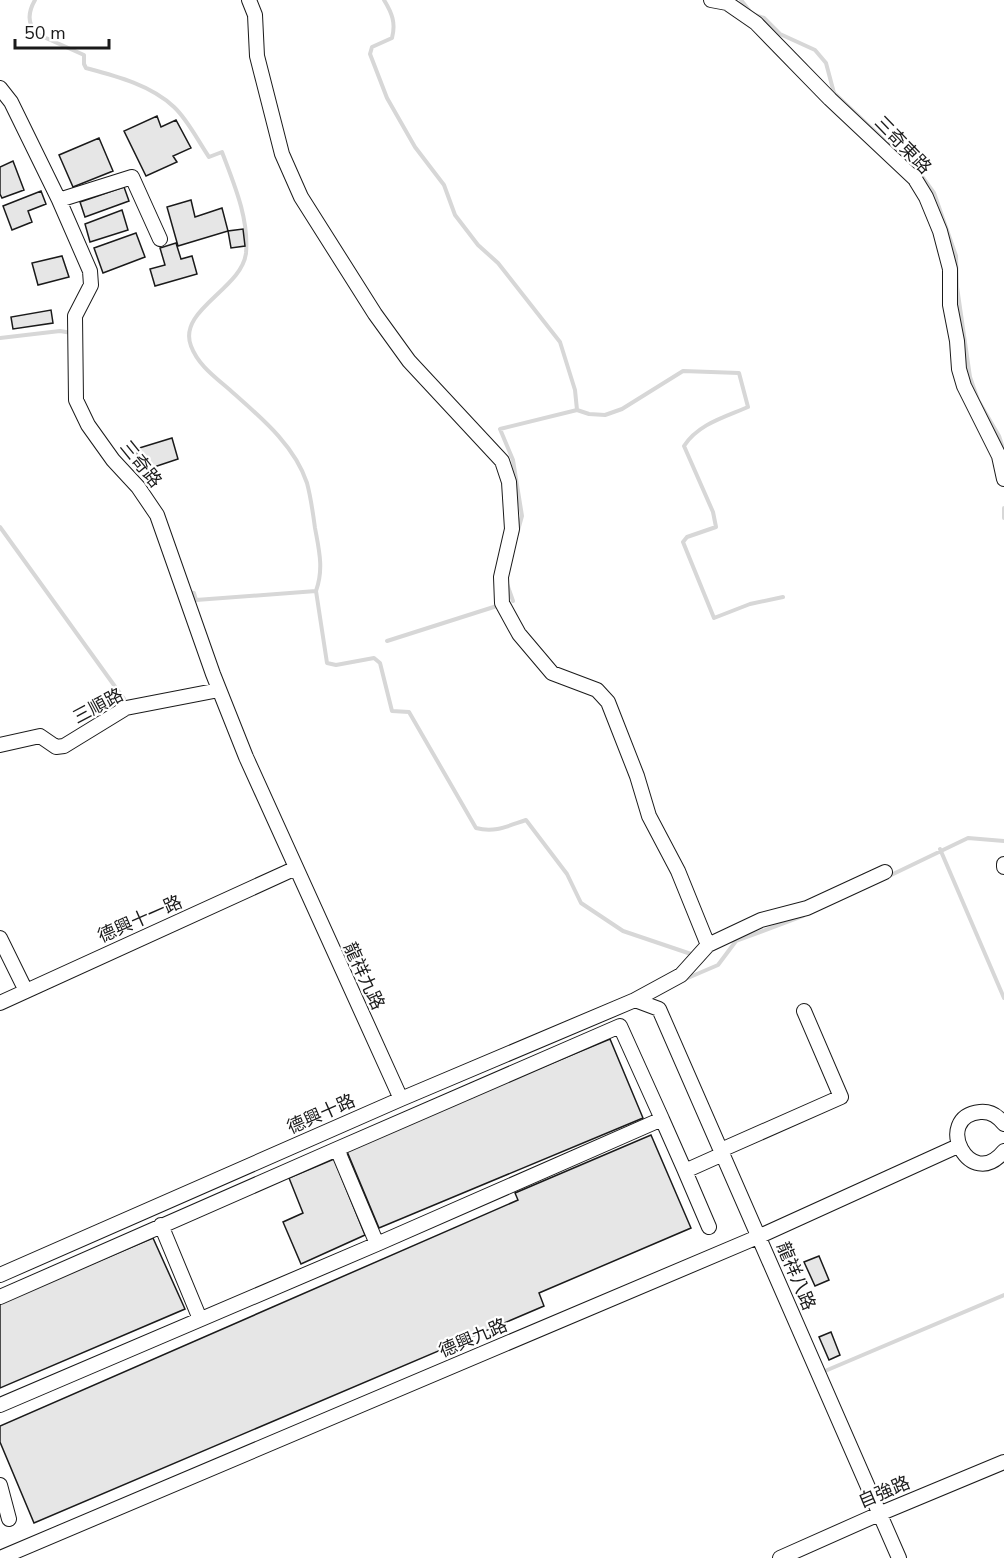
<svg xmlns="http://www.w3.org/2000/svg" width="1004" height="1558" font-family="'Nunito Sans','Noto Sans TC',sans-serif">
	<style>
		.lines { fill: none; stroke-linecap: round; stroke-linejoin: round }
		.stream { stroke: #d7d7d7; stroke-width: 4 }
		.building { fill: #e6e6e6; stroke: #1a1a1a; stroke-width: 1.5 }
		.minor-casing { stroke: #1a1a1a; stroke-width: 16 }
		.minor { stroke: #fff; stroke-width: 14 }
		.labels { text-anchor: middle; stroke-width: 4.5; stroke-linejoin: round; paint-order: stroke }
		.street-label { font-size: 18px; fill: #1a1a1a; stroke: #fff }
	</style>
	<rect width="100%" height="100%" fill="#fff"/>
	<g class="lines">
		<path class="stream" d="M35,0C28,12 27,24 37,34L84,55V64L86,68C116,76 151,85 174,107C188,120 198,141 209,157L222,152C234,184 249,218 246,253C242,289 177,310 191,346C198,365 215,377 230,390C259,416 294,444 307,483C311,498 313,513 315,528C319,550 324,569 316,591L327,663L336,665L374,658L380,663L392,711L409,712L476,828C495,833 508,826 526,820L567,874L581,903L623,931L694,955
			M384,0C392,13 396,23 392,38L372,47L370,54L387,98L415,147L444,185L455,215L478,245L498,263L560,342L575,390L577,410L589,414L605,415L622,409L683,371L739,373L748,407C725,417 698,424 684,446L713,512L716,527L687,537L683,542L714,618L750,604L783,597
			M741,0L752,14L764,18L780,34L815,50L826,63L834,93L921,175L934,193L956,256L957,287L970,377L978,400L999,436L1004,451
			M0,338L60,331L72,333
			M1004,508V518
			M0,527L124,699
			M517,534L522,516L513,460L500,429L577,410
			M507,584L513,601
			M188,592L194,593L196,600L316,591
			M387,641L500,605
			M940,849L1004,998
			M889,876L968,838L1004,841
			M683,980L718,965L736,941L803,916
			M825,1371L1004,1295"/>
	</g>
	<path class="building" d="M157,116L161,127L176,120L191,148L173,156L177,162L146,176L124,131Z
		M99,138L113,171L73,187L59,155Z
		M13,161L24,190L2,198L0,194V167Z
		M124,187L129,201L85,217L80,202Z
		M41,191L46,204L28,211L32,222L12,230L3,206Z
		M191,200L195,217L222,208L228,231L178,246L167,207Z
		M122,210L128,230L90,242L85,224Z
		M243,229L245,246L231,248L228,231Z
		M136,233L145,257L103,273L94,248Z
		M176,243L181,259L192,256L197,274L155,286L150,269L165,265L160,248Z
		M62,256L69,277L38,285L32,263Z
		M51,310L53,323L13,329L11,317Z
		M172,438L178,459L142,471L136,449Z
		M610,1039L643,1118L379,1228L346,1149Z
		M651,1135L691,1228L539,1293L544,1306L34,1523L0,1442V1426L518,1200L515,1193Z
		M334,1159L365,1235L301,1264L283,1222L303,1213L289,1178Z
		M153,1238L185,1309L0,1388V1303Z
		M819,1256L829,1280L815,1286L804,1262Z
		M831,1332L840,1355L829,1360L819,1337Z"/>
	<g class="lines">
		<defs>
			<path id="minor" d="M249,0L255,15L257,56L282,154L301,197L375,314L409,361L502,461L509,482L512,529L501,577L502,603L519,634L552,673L597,690L608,702L637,776L649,816L678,871L708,945
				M711,0L727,3L756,23L830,99L915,179L926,197L940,231L950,269V305L957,341L959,369L964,386L999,456L1004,479
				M0,88L11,102L59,200L90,271L91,285L75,316L76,400L88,425L113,460L138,487L157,515L213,674L246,757L401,1099
				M59,200L132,177L160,239
				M0,745L40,736L56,747L64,746L126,708L219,690
				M1004,864V867
				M0,938L26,991
				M635,1000L681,975L708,945L761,920L807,908L885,872
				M0,1003L296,868
				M1004,1124C998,1116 990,1111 980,1112C932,1117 970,1193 1004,1151
				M721,1150L841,1097L804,1011
				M161,1225L200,1319
				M709,1227L685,1171L723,1154
				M377,1244L337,1149L620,1026L662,1119
				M0,1275L401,1099L635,1000L659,1009L899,1558
				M0,1297L337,1149
				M0,1405L377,1244L662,1119L685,1171
				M0,1485L9,1519
				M0,1558L760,1236L958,1146
				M780,1558L879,1514L1004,1462"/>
		</defs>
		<use href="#minor" class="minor-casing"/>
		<use href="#minor" class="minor"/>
	</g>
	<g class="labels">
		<g class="street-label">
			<text transform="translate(903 145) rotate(46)" y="6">三奇東路</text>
			<text transform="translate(141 464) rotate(51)" y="6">三奇路</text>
			<text transform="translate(98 706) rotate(-28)" y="6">三順路</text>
			<text transform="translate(140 919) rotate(-24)" y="6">德興十一路</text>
			<text transform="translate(364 976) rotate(65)" y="6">龍祥九路</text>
			<text transform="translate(321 1114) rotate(-24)" y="6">德興十路</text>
			<text transform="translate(796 1276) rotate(67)" y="6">龍祥八路</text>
			<text transform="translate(473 1338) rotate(-23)" y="6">德興九路</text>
			<text transform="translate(884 1492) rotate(-23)" y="6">自強路</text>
		</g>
	</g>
	<path d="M15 39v9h94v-9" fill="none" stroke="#1a1a1a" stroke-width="3"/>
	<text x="24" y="39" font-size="18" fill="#1a1a1a" stroke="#ffffff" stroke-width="4.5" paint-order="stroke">50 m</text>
</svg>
